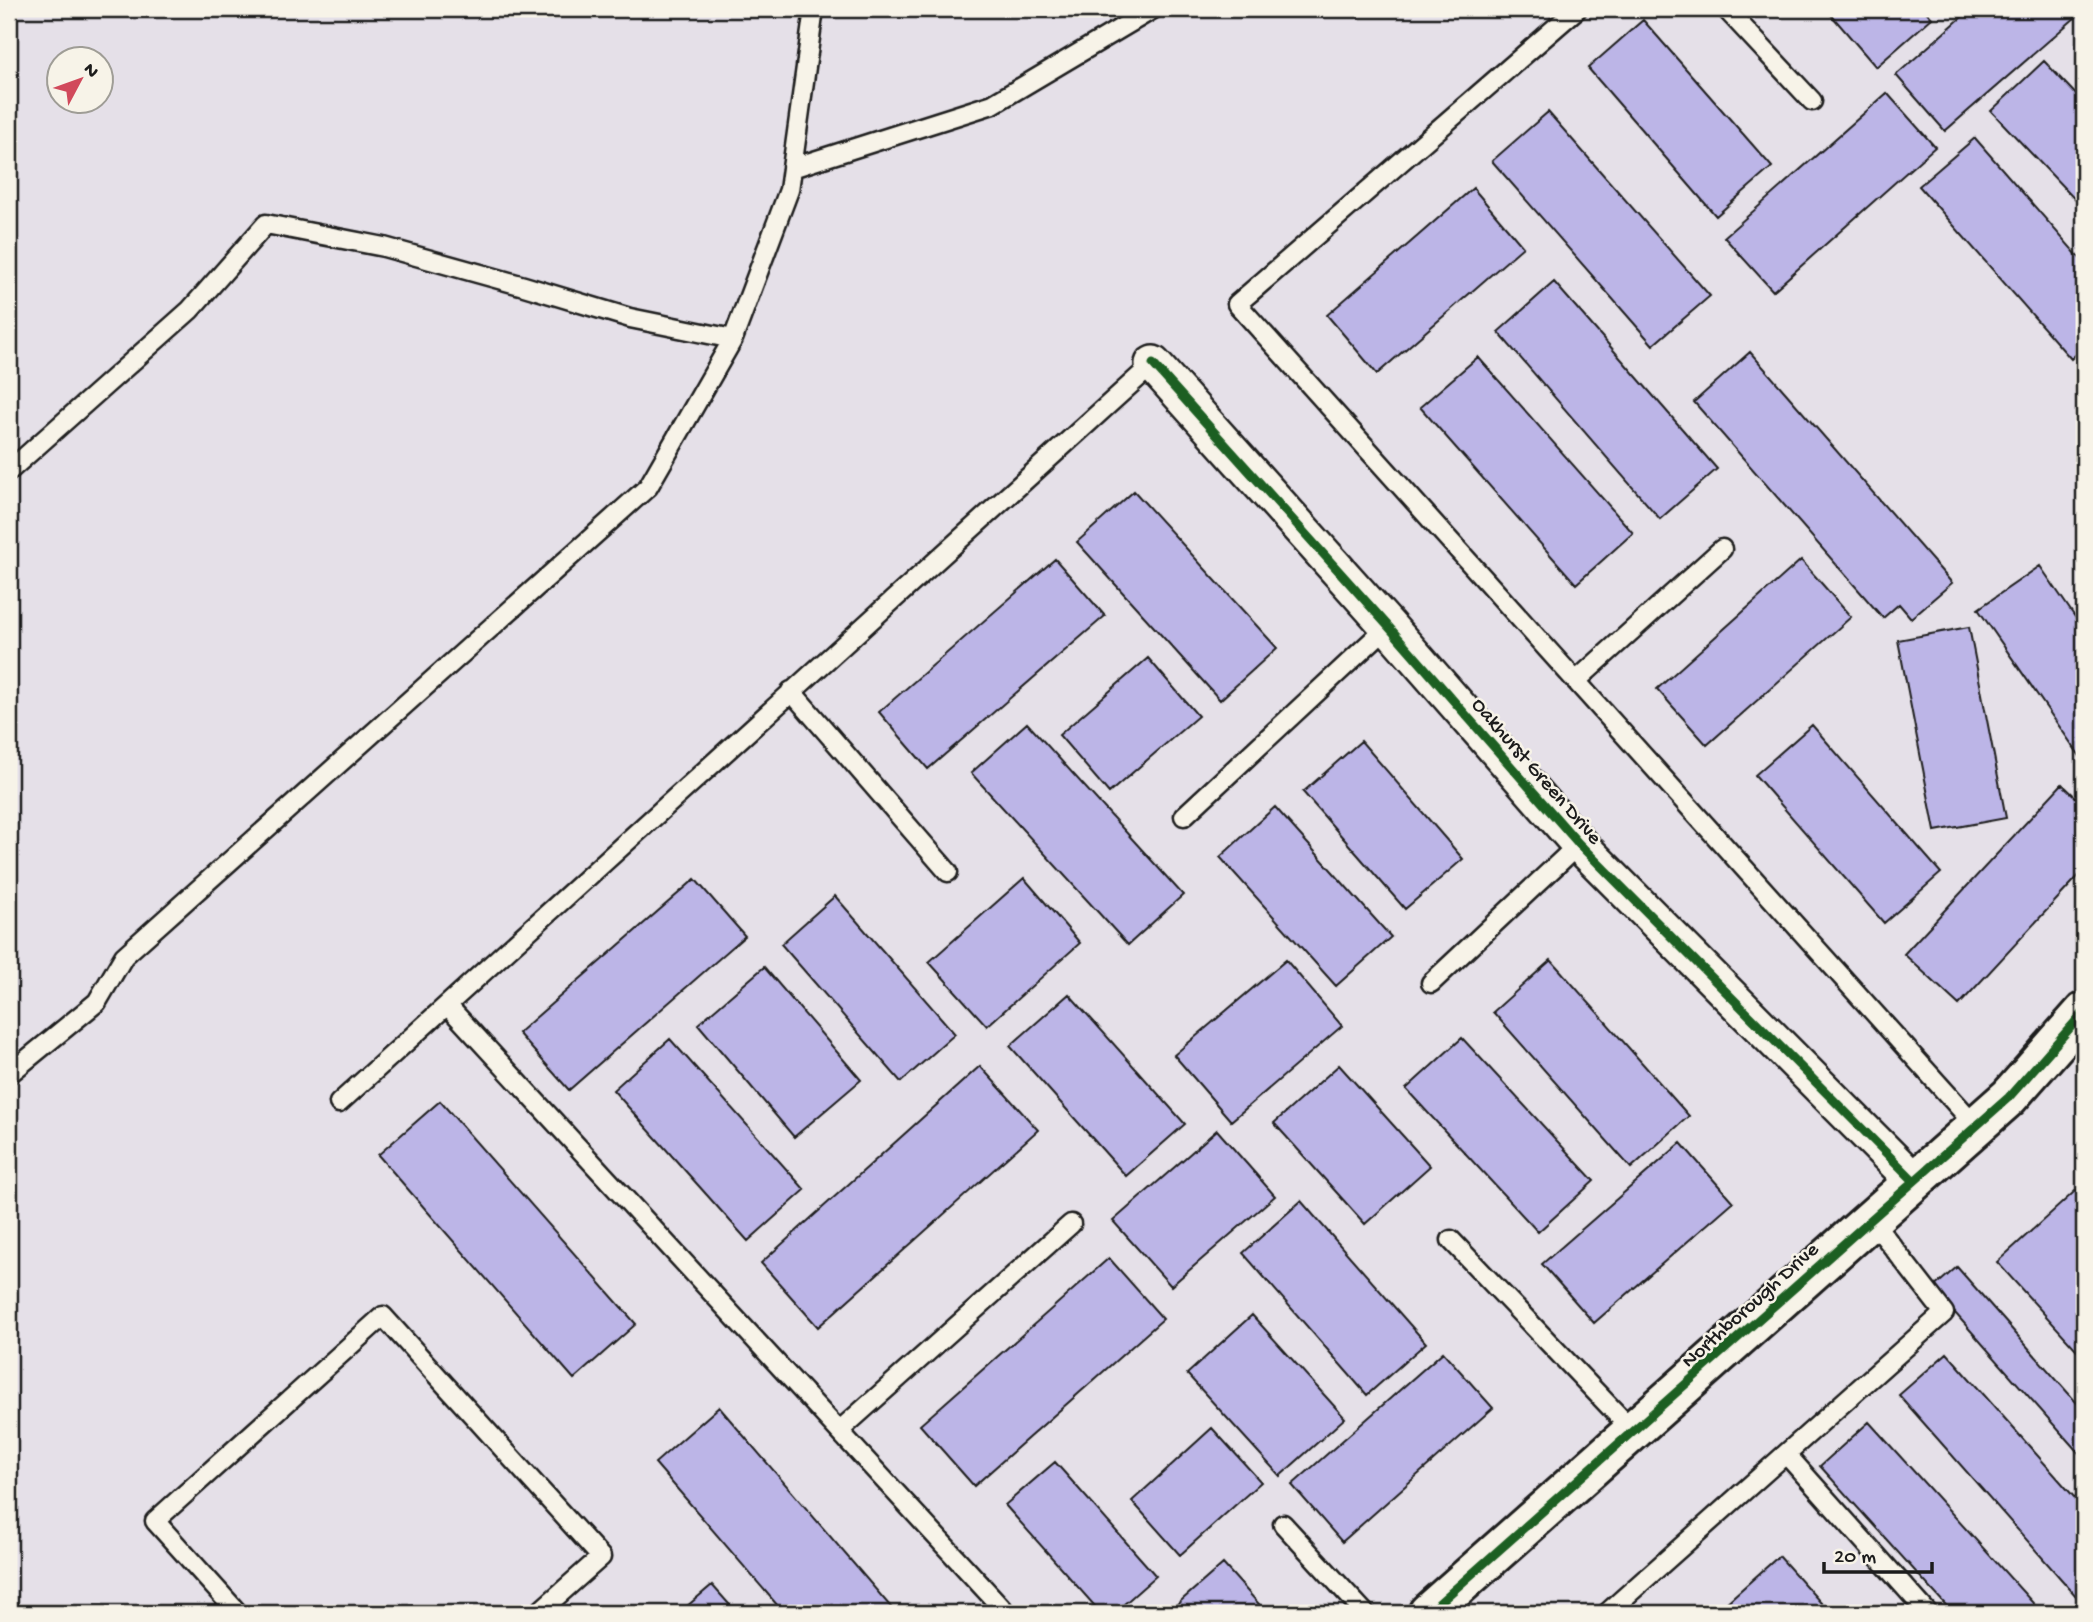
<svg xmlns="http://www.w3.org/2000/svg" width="2093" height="1622" font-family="'Gochi Hand',sans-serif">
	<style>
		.building { fill: #bcb5e7; stroke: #1c1c1c; stroke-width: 2 }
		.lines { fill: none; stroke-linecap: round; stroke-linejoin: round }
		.service-casing { stroke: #1c1c1c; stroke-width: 23 }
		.minor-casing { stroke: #1c1c1c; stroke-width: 40 }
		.tertiary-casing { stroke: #1c1c1c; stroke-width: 44 }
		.service { stroke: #f7f3e8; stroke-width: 18 }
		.minor { stroke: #f7f3e8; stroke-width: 35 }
		.tertiary { stroke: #f7f3e8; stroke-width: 38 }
		.cycleway-casing { stroke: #f7f3e8; stroke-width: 13 }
		.cycleway { stroke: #1b5e20; stroke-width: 9 }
		.labels { text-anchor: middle; stroke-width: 5; stroke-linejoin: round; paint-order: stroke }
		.street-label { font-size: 21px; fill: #1c1c1c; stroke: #f7f3e8 }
	</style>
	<rect width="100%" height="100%" fill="#e5e0e8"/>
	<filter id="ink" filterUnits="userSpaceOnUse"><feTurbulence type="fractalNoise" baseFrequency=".0143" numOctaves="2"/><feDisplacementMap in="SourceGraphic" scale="14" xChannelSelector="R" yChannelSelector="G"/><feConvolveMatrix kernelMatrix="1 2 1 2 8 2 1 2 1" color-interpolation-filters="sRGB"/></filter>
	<g filter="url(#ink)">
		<path class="building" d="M1826,9H1924L1932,18L1876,67Z
			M1971,9L2084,10L1945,131L1896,75Z
			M1643,20L1772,167L1716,216L1588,68Z
			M2044,61L2084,103V209L1991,111Z
			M1887,93L1935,147L1773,291L1724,237Z
			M1548,112L1710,296L1653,345L1492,161Z
			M1975,138L2084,263V347L2071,359L1919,186Z
			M1473,188L1523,247L1377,374L1327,315Z
			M1554,282L1717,469L1660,519L1498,332Z
			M1750,352L1952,583L1911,618L1899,604L1883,618L1694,402Z
			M1478,357L1633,533L1576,584L1420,407Z
			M1134,491L1277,648L1220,700L1077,542Z
			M1055,559L1105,616L928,769L879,712Z
			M1801,560L1851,617L1707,745L1657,689Z
			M2040,566L2084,630V762L1978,609Z
			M1969,627L2006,818L1935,831L1898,640Z
			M1148,658L1198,716L1109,793L1059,735Z
			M1027,723L1183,895L1128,945L971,773Z
			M1812,725L1941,873L1884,923L1755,775Z
			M1361,741L1463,859L1405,909L1303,792Z
			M2062,784L2084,805V870L1959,1005L1904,954Z
			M1275,807L1391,937L1336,986L1220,857Z
			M1024,878L1080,943L987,1026L929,962Z
			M695,879L745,936L569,1090L518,1033Z
			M835,896L955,1034L901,1082L781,944Z
			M1286,960L1342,1026L1231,1121L1174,1055Z
			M1551,960L1689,1116L1631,1168L1493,1012Z
			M764,967L861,1080L794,1137L698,1024Z
			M1069,994L1185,1124L1126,1176L1010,1046Z
			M1462,1038L1594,1181L1538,1232L1406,1089Z
			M670,1039L805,1190L748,1241L613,1090Z
			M1339,1065L1430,1166L1365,1224L1274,1123Z
			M980,1066L1038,1130L818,1327L761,1263Z
			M440,1101L636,1324L574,1379L378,1155Z
			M1217,1130L1275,1196L1171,1286L1113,1221Z
			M1681,1143L1733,1202L1594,1323L1542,1264Z
			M2084,1183V1358L1997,1262Z
			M1301,1201L1426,1343L1367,1395L1243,1253Z
			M1109,1258L1163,1319L974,1486L920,1425Z
			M1957,1267L2084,1411V1459L1933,1288Z
			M1252,1315L1345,1418L1280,1476L1187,1374Z
			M1443,1352L1493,1408L1342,1542L1292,1485Z
			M1947,1353L2075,1498L2084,1490V1605L1899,1395Z
			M719,1407L896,1613H784L655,1463Z
			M1869,1422L2042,1613H1953L1820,1466Z
			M1212,1428L1261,1482L1180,1555L1132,1501Z
			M1055,1462L1156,1576L1114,1613H1101L1005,1505Z
			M1779,1556L1830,1613H1715Z
			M1223,1564L1267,1613H1167Z
			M712,1585L737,1613H679Z"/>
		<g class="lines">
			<defs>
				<path id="service" d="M1577,9L1237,304L1976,1126
					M1726,9L1812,101
					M792,168L993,104L1153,9
					M9,471L190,310L266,224L384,247L524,286L630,318L733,339L789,190L814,9
					M1576,681L1722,549
					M791,691L948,872
					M1184,816L1388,626
					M1431,983L1579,844
					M447,1005L1003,1609V1613
					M9,1074L97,1002L124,956L648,487L733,339
					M339,1103L1153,364
					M1451,1240L1633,1431
					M839,1431L1071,1224
					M1786,1454L1928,1613
					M1283,1524L1365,1613
					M238,1613L155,1521L383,1316L601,1557L538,1613
					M1607,1613L1944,1313L1871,1219"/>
				<path id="minor" d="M1153,364L1388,626L1579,844L1914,1181"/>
				<path id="tertiary" d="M1428,1613L2009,1097L2084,1012"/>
			</defs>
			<use href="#service" class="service-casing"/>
			<use href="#minor" class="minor-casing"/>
			<use href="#tertiary" class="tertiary-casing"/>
			<use href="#service" class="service"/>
			<use href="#minor" class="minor"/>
			<use href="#tertiary" class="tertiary"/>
			<defs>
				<path id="cycleway" d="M1153,364L1388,626L1579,844L1914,1181
					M1428,1613L2009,1097L2084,1012"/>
			</defs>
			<use href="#cycleway" class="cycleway-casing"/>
			<use href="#cycleway" class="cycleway"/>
		</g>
	</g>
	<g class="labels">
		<g class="street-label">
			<text transform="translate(1538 770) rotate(49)" y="7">Oakhurst Green Drive</text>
			<text transform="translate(1749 1304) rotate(-42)" y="7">Northborough Drive</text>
		</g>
	</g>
	<rect width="2093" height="1622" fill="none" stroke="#f7f3e8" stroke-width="35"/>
	<rect x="18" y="18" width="2058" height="1587" fill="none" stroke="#1c1c1c" stroke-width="2.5" filter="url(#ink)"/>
	<g transform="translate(80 80) rotate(49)"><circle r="33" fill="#f7f3e8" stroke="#9f9d96" stroke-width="2"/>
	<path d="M0-5L12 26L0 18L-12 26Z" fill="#d1495b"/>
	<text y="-10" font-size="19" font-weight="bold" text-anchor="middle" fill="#1c1c1c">N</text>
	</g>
	<path d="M1824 1562v10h108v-10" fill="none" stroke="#1c1c1c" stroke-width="3.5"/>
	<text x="1834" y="1562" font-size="21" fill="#1c1c1c" stroke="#f7f3e8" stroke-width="5" paint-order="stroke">20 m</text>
</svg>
